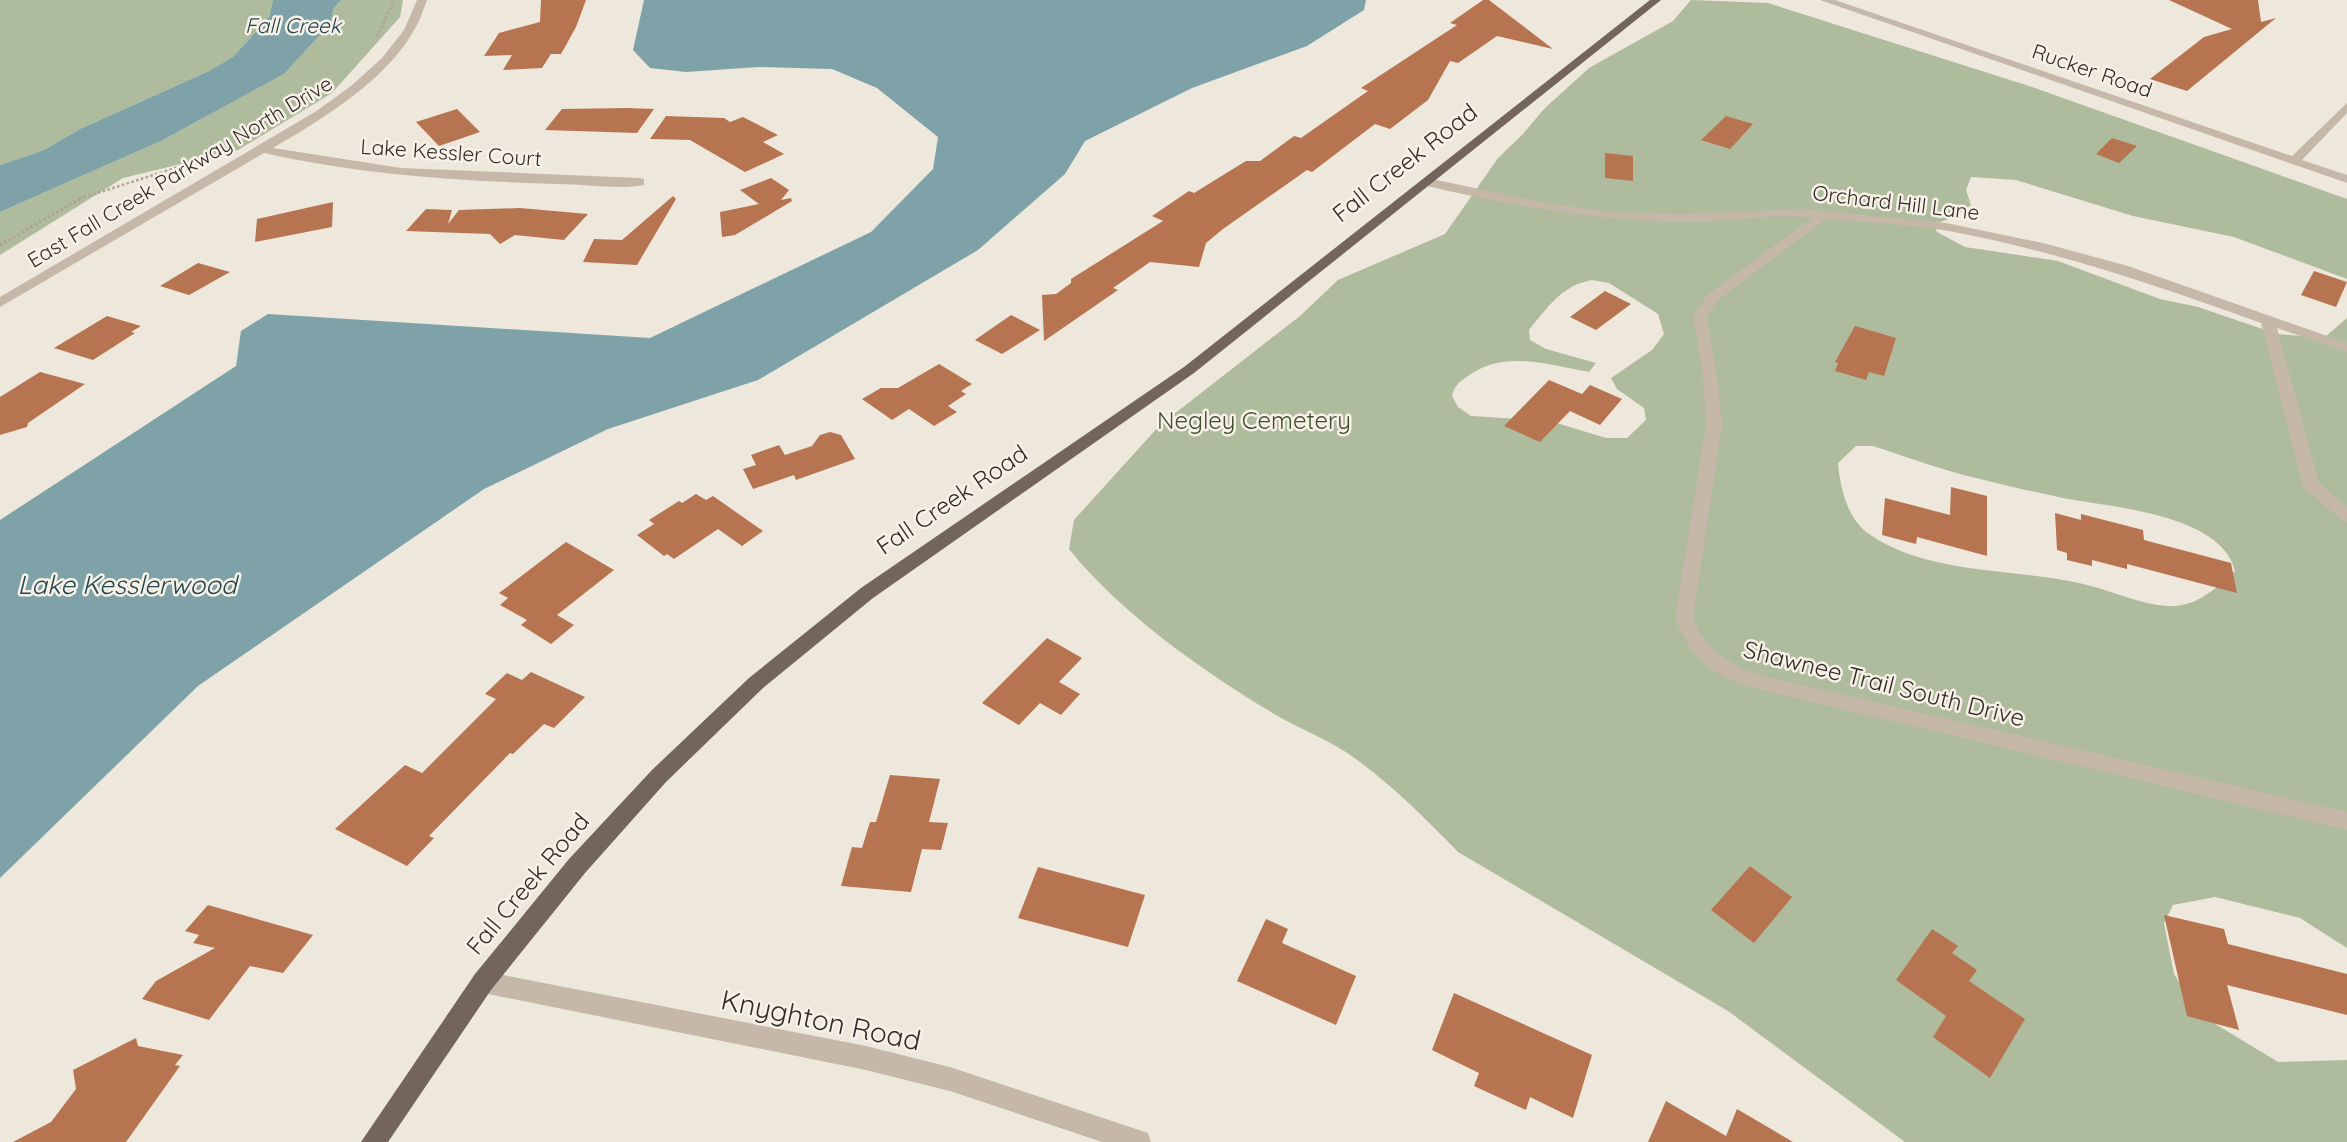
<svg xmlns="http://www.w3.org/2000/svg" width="2347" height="1142" font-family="Quicksand,sans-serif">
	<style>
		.green { fill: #aebb9d; fill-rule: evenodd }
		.water { fill: #7ea2a8 }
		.building { fill: #b77451 }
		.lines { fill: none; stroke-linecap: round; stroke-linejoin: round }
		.path-far1 { stroke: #b0a393; stroke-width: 2.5; stroke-dasharray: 2.5 2.5; stroke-linecap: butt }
		.path { stroke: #b0a393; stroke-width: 3.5; stroke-dasharray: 2.5 2.5; stroke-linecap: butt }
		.minor { fill: #c5b8a9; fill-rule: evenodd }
		.major { fill: #73655b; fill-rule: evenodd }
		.labels { text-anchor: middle; stroke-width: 5; stroke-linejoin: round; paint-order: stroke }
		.far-water-label { font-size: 21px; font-style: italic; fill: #22474f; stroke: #f7f1e7 }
		.far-street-label { font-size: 21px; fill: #332c28; stroke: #f7f1e7 }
		.street-label { font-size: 24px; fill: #332c28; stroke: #f7f1e7 }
		.park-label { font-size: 24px; fill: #3f4e2f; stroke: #f7f1e7 }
		.water-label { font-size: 26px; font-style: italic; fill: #22474f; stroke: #f7f1e7 }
		.near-street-label { font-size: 28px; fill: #332c28; stroke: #f7f1e7 }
	</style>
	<rect width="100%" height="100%" fill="#eee7db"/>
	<path class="green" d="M0,0H273L269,17L233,57L209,71L80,129L44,150L0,165Z
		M341,0H403L400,17L332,93L238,150L123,178L0,255V212L161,141L284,74L330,24L334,8Z
		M1691,0L1768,3L2029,86L2347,199V279L2234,237L2133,216L2016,180L1971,177L1966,190L1971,205L1955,217L1934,224L1937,232L1965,247L2058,261L2160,299L2198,307L2277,334L2324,338L2347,318V948L2300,918L2215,897L2173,905L2164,923L2174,974L2192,1002L2217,1025L2278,1062L2347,1060V1142H1905L1728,1011L1458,852C1427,820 1393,786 1356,759C1332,741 1302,730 1276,715C1204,672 1121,614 1069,549L1074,520L1160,425L1300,316L1338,280L1445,234L1498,158L1523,134L1544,109L1589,68L1673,21ZM1592,280L1609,283L1658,314L1664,334L1652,350L1611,378L1617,389L1644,408L1646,420L1627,438H1606L1550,421L1471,416L1458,407L1452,396C1455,385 1459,382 1468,376C1504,349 1548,365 1589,372L1596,363L1546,349L1530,340L1529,330C1547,308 1562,285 1592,280ZM1856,446H1873C1908,457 1944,471 1980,479C2007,486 2035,492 2063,498C2110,507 2222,514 2235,571C2215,589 2196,608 2167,606C2138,604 2108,589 2079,583C2012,568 1928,575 1869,534C1847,519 1840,487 1838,463Z"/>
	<path class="water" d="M273,0H341L334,8L330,24L284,74L161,141L0,212V165L44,150L80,129L209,71L233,57L269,17Z
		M644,0H1366L1364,10L1307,46L1192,88L1085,141L1065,174L978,250L758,380L608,429L484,489L198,686L0,878V520L236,366L241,331L268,314L650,338L871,232L933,169L938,137L877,88L832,69L758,67L686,72L650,68L633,50Z"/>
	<path class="building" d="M541,0H586L576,27L561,54H551L542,68L503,70L512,55L484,56L499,33L540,22Z
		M1483,0H1489L1553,49L1497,36L1458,63L1450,61L1428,100L1390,129L1375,124L1312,172L1307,170L1223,229L1206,243L1199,267L1150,262L1113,288L1118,290L1044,341L1042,295L1056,294L1071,283V279L1163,221L1152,216L1189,191L1194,193L1246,161H1260L1294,136L1301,138L1368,91L1361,88L1457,25L1450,23Z
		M2169,0H2258L2261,22L2276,18L2187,91L2150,79L2204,37L2232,29Z
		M627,108L654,109L637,133L545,130L562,109Z
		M457,109L480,132L439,146L416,122Z
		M666,116L724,118L730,122L743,117L778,135L763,142L784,154L745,172L690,140L650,139Z
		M1726,116L1753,124L1730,149L1701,140Z
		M2112,138L2137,146L2119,163L2096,154Z
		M1605,153L1633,156V181L1605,178Z
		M771,178L789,190L781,200L791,198L792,201L735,235L722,237L720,212L759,204L740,190Z
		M673,196L676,199L637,265L583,262L594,239L622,240Z
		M333,202L332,227L255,242L257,219Z
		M520,208L588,214L564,240L515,235L500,244L490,234L406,231L426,209L452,210L448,224L459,210Z
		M198,263L230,272L189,295L160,286Z
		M2314,271L2347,282L2336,307L2301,295Z
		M1605,291L1631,304L1596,330L1570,317Z
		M1011,315L1040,330L1002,354L975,340Z
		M107,316L141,326L131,332L135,333L93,360L54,348Z
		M1855,326L1896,338L1884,376L1869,372L1866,380L1835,371L1838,363L1835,362Z
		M939,364L972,384L961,391L966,394L948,406L957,412L934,426L909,409L892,420L862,399L881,388H898Z
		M40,372L85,384L28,423L27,427L0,435V397Z
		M1549,380L1582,394L1590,385L1622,399L1600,425L1570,411L1540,442L1504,426Z
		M830,432L841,435L855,459L796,480L794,475L753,489L743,469L756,465L751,455L779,445L785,455L812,446L820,435Z
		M1951,487L1987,496V556L1917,537L1916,544L1882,535L1885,498L1950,515Z
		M696,494L706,500L713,496L763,531L742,546L718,529L674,559L667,554L664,556L637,535L654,524L649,520L679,501L682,503Z
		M2055,513L2081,520V514L2143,530L2144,540L2231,563L2237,593L2127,564V569L2092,560V566L2067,560V553L2057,550Z
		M566,542L614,570L557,615L574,625L551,644L521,625L527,620L500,605L508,598L499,593Z
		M1047,638L1082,658L1059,682L1080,694L1061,715L1040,703L1019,725L982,703Z
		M531,672L585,697L554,728L544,724L513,754L510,753L429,836L434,838L407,866L335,829L405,765L422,773L496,699L485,694L507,673L522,680Z
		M890,775L940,779L929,822L948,823L941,850L922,849L911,892L841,886L852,847L862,848L870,822H876Z
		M1750,866L1792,897L1754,943L1711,910Z
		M1038,867L1145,895L1128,947L1018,918Z
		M208,905L313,935L283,973L250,966L209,1020L142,999L156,981L215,948L193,943L199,935L185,931Z
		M2164,915L2224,929L2228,944L2347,974V1015L2227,985L2239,1030L2187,1016Z
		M1266,919L1288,929L1282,943L1356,976L1336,1025L1237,981Z
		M1932,929L1958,946L1952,953L1977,970L1969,981L2025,1019L1990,1078L1933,1037L1946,1016L1896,980Z
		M1454,993L1592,1055L1573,1118L1530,1097L1526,1110L1474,1086L1479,1073L1432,1050Z
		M136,1038L138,1046L183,1055L175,1065L180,1066L126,1142H13L51,1122L76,1089L73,1070Z
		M1666,1101L1726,1136L1737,1109L1793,1142H1648Z"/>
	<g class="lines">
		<path class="path-far1" d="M377,37L394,0
			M79,199L203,159"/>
		<path class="path" d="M0,245L83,197"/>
		<path class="minor" d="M417,0H427C423,10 420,21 414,30C387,80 321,120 273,148L401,168L640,178L644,179V185C618,190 585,184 558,184C459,181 362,175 264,153L0,307V297L315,112L351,86L382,58L404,30Z
			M1820,0H1835L2292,156L2347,103V113L2302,160L2347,175V183Z
			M1427,178L1551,204L1611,212L1682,214L1803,209L1946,223L2043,243L2128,266L2347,343V352L2277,328L2319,483L2347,507V522L2341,520L2303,486L2261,323C2158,286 2057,251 1949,231C1909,224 1867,223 1826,219L1717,301L1707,317L1717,376L1722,425L1693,618C1707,650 1726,663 1759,675L2347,812V830L1758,689C1712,675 1693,663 1675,618L1706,425L1703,376L1693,317L1707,295L1812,218C1767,213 1722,223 1677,222C1591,220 1507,205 1423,185L1421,182Z
			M483,971L866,1046L950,1067L1148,1133L1151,1142H1102L950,1091L866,1070L483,993L475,990L472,982L475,974Z"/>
		<path class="major" d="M1650,0H1661L1194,373L873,598L763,688L666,782L585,873L491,990L388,1142H361L475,974L569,859L652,770L749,678L861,588L1184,367Z"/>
	</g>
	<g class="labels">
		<g class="far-water-label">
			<text x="293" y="33">Fall Creek</text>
		</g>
		<g class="far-street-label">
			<text transform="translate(2092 71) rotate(19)" y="7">Rucker Road</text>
			<text transform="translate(451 153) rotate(4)" y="7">Lake Kessler Court</text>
			<text transform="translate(180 172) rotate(-31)" y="7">East Fall Creek Parkway North Drive</text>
			<text transform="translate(1896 203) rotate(7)" y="7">Orchard Hill Lane</text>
		</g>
		<g class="street-label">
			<text transform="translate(1405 163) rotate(-38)" y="8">Fall Creek Road</text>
			<text transform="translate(952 500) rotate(-34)" y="8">Fall Creek Road</text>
			<text transform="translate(1884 684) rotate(14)" y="8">Shawnee Trail South Drive</text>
			<text transform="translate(528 884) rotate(-50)" y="8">Fall Creek Road</text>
		</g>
		<g class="park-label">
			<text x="1254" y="429">Negley Cemetery</text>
		</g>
		<g class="water-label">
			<text x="127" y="594">Lake Kesslerwood</text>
		</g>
		<g class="near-street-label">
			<text transform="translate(821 1020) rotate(12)" y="10">Knyghton Road</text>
		</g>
	</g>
</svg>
